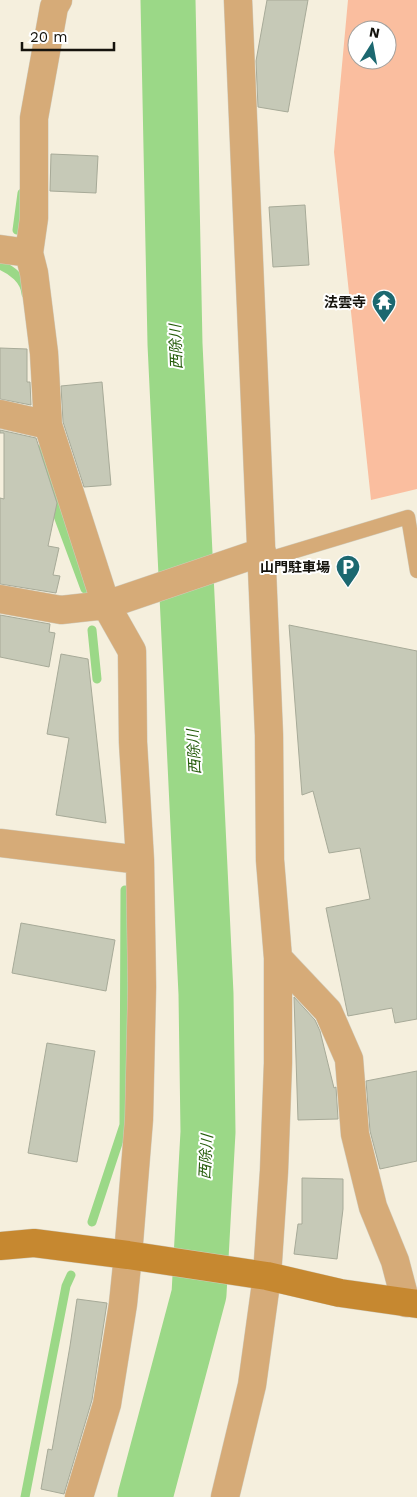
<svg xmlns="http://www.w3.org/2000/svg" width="417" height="1497" font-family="'Work Sans','Noto Sans JP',sans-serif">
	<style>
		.green { fill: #fabe9f; fill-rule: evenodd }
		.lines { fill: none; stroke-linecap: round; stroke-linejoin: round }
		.stream { stroke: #9bd887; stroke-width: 9 }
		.river { stroke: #9bd887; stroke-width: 55 }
		.building { fill: #c6c9b7; stroke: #a7aa98 }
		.lane-casing { stroke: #d1ccbc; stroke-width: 15 }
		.street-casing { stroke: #d1ccbc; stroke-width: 29 }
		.secondary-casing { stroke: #d1ccbc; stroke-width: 29 }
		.lane { stroke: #d6ab78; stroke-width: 14 }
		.street { stroke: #d6ab78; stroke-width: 28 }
		.secondary { stroke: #c68830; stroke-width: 28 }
		.labels { text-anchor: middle; stroke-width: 4; stroke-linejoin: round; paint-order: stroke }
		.poi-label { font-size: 14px; font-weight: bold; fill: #15130d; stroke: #fff; text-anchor: end }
		.water-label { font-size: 15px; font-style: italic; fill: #265d0c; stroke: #fff }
	</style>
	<rect width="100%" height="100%" fill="#f5efdd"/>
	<path class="green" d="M348,0H417V489L371,500L334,152ZM357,30H387V60H357Z"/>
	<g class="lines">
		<path class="stream" d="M17,230L22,193
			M0,265C12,270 25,280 26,294
			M42,449L58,516L85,589
			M92,630L97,679
			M92,1222L124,1125L125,890
			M25,1497L66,1286L71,1275"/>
		<path class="river" d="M145,1497L199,1294L208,1132L206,994L175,344L168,0"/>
	</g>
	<path class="building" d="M267,0H308L288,112L258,107L256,61Z
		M51,154L98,156L96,193L50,191Z
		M305,205L309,265L273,267L269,207Z
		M0,348L27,349V382H30L31,405L0,399Z
		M102,382L111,485L84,487L63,422L61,386Z
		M0,430L36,438L57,503L48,546L59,548L53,575L60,576L56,593L0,584V498L4,499V433H0Z
		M0,615L50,624L49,632L55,633L49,667L0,657Z
		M289,625L417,651V1019L395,1023L392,1008L348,1016L326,908L370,899L360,848L329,853L313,791L302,795Z
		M61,654L88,659L106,823L56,815L69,738L47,734Z
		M21,923L115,940L106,991L12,973Z
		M294,997L315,1020L320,1031L334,1088L336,1087L338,1119L298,1120Z
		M47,1043L95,1051L77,1162L28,1153Z
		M417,1071V1161L380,1169L370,1131L366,1081Z
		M302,1178L343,1179V1209L337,1259L294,1254L298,1224H302Z
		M77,1299L107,1303L92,1400L64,1494L41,1489L48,1449L52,1450L70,1346Z"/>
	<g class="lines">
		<defs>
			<path id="lane" d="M262,561L408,517L417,571"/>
			<path id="street" d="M58,0L54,7L34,118V218L29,253L34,273L44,353L48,425L106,605L132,651L133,742L140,860L142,987L139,1119L128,1255L123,1304L107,1404L79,1497
				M0,249L29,253
				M0,414L48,425
				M0,599L61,610L106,605L262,552
				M0,843L140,860
				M278,958L328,1011L349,1059L355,1134L373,1207L395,1261L406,1303
				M225,1497L252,1385L267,1276L274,1171L278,1063V958L270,860L269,735L238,0"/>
			<path id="secondary" d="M0,1246L34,1243L128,1255L267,1276L340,1293L417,1304"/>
		</defs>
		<use href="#lane" class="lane-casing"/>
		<use href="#street" class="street-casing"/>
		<use href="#secondary" class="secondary-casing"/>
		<use href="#lane" class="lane"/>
		<use href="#street" class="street"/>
		<use href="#secondary" class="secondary"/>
	</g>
	<defs>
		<symbol id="temple-pin" viewBox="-11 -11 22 30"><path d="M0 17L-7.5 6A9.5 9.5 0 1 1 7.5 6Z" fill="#1c6870" stroke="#fff"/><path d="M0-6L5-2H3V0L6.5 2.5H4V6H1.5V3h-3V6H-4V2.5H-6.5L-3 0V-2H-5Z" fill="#fff"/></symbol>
		<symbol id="parking-pin" viewBox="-11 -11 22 30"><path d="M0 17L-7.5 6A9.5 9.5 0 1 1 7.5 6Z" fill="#1c6870" stroke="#fff"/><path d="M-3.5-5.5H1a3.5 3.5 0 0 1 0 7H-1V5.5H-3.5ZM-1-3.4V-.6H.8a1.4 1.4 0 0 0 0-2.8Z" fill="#fff"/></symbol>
	</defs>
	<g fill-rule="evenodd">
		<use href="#temple-pin" x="370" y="288" width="28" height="38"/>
		<use href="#parking-pin" x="334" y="553" width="28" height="38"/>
	</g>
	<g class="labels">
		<g class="poi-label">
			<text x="366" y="307">法雲寺</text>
			<text x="330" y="572">山門駐車場</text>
		</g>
		<g class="water-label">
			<text transform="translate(176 347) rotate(-92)" y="5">西除川</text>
			<text transform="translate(194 752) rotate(-93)" y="5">西除川</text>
			<text transform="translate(206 1157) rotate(-87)" y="5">西除川</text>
		</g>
	</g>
	<g transform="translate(372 45) rotate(11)"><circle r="24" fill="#ffffff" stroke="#a1a19e"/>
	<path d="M0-4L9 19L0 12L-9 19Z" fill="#1c6870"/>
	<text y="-8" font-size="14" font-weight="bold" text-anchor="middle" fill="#15130d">N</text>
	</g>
	<path d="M22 42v8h92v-8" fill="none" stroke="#15130d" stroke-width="2.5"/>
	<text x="30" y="42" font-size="15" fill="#15130d" stroke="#ffffff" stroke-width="4" paint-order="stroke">20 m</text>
</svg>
